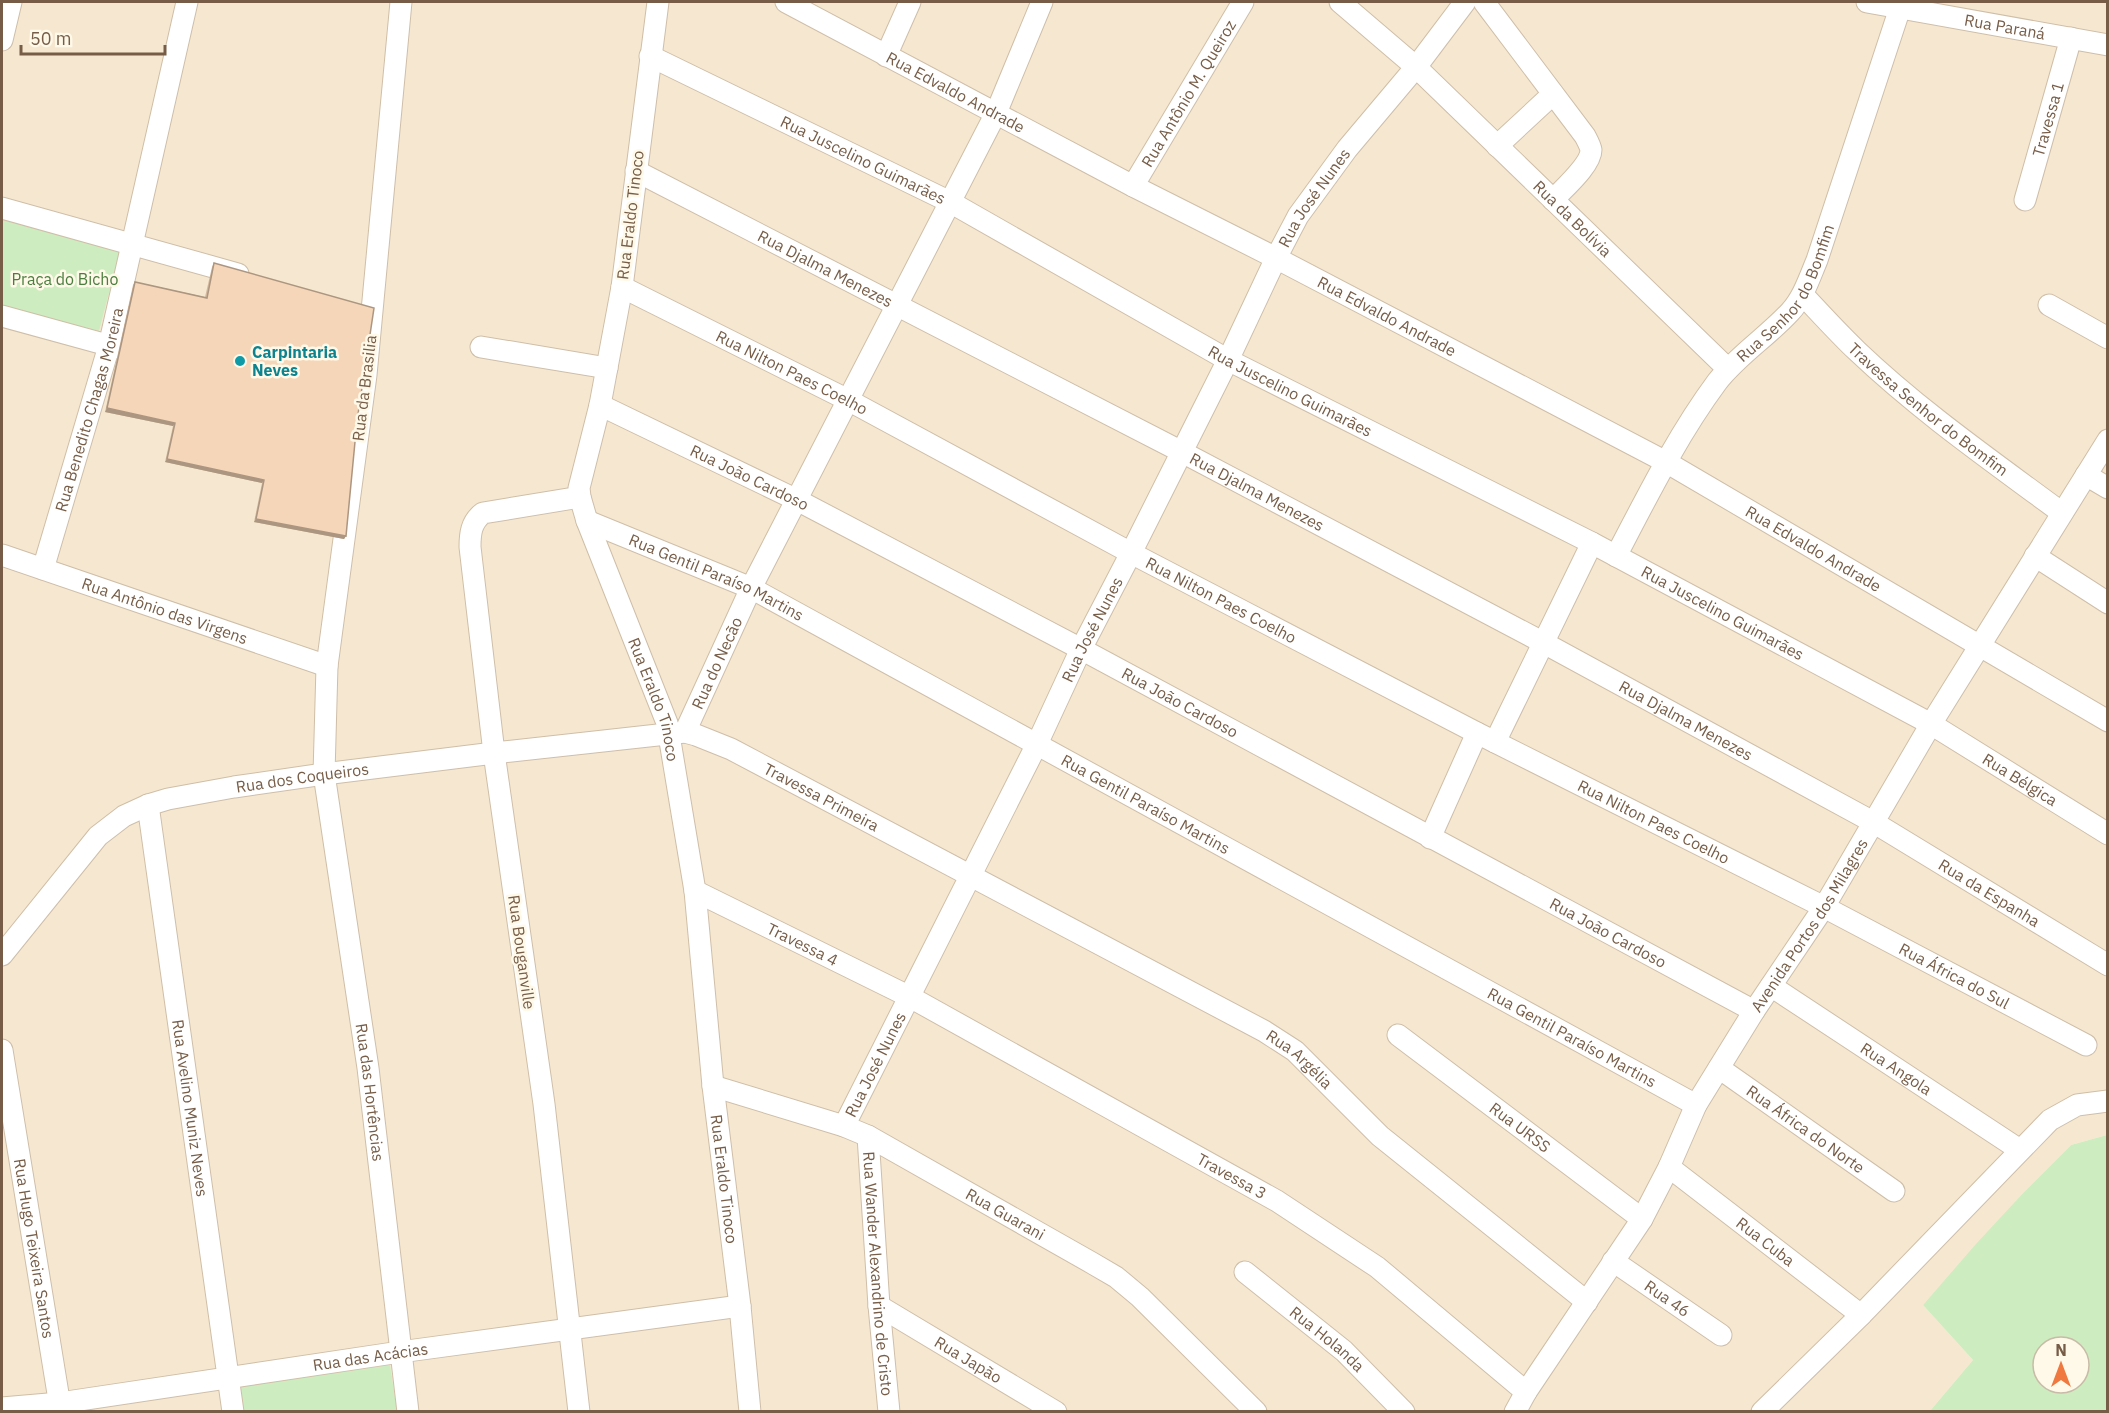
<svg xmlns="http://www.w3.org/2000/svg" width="2109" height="1413" font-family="'IBM Plex Sans',sans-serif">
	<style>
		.residential { fill: #f6e8d0 }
		.green { fill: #cdecbf; fill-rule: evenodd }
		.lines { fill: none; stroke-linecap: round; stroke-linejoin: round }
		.street-casing { stroke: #cfbea8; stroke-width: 23 }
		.street { stroke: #fff; stroke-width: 21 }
		.wall { fill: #d3b89e }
		.shaded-wall { fill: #ac9681 }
		.building { fill: #f5d6b8; stroke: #ac9681; stroke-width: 1.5 }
		.culture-dot { fill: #0f9aa8; stroke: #fff9e9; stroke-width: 2 }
		.labels { text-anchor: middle; stroke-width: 5; stroke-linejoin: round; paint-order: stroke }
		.street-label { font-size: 16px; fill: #775d47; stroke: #fff9e9 }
		.park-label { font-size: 16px; fill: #4a7d3e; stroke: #fff9e9 }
		.culture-label { font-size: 16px; font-weight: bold; fill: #0d838f; stroke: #fff9e9; text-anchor: start }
	</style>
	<rect width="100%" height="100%" fill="#fef6e2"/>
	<path class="residential" d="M2,2H2107V1135L2071,1145L2025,1191L1923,1305L1973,1360L1930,1411L2,1412Z"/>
	<path class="green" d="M2,220L120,251L99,331L2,306Z
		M2107,1135V1411H1930L1973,1360L1923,1305L1976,1244L2025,1191L2071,1145ZM2043,1347H2079V1383H2043Z
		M390,1365L397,1411H243L240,1386Z"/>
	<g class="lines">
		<defs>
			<g id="street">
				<path id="s1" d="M401,2L366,375L327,666L324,774L368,1068L408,1412"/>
				<path id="s2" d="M658,2L622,287L600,405L579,488L580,497L587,521L667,723L695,891L713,1086L740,1306L750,1412"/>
				<path id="s3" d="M786,2L1133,186L1276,258L1666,462L2108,721"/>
				<path id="s4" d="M1340,2L1416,67L1728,369"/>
				<path d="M1484,2L1585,136C1587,140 1590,145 1591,150C1591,165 1563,189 1553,200"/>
				<path id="s5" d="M1867,2L2108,45"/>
				<path d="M2,40L11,2"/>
				<path id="s6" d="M650,56L950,202L1228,360L1592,543L1931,724L2108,834"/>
				<path d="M886,56L910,2"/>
				<path d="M1497,146L1553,94"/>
				<path id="s7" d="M636,171L1182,452L1544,643L1873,822L2108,965"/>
				<path id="s8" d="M1133,186L1243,2"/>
				<path id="s9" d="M2025,200L2071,38"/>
				<path d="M2,208L238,274"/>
				<path id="s10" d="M622,287L848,400L1131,553L1477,733L1824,907L2086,1045"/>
				<path id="s11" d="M1803,295C1821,314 1838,333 1857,351C1920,411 1992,461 2062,513"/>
				<path d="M2049,305L2108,338"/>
				<path d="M2,316L122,349"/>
				<path d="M481,347L607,368"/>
				<path id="s12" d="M600,405L797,500L1081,649L1754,1011"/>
				<path d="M2086,475L2108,488"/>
				<path id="s13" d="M587,521L751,588L1696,1105"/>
				<path id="s14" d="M2,555L327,666"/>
				<path id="s15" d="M1616,556C1647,497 1677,436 1717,382C1738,355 1767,337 1790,312C1803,298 1809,279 1817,260L1902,2"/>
				<path d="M2035,556L2108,603"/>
				<path id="s16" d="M43,569L109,346L187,2"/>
				<path id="s17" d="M685,732L751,588L996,113L1042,2"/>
				<path d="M1495,742L1592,543"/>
				<path id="s18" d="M148,805L233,1412"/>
				<path d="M1430,838L1477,733"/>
				<path id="s19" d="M695,891L910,997L1277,1201L1377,1267L1526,1392"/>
				<path id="s20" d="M2,955L98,836L124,816L148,805L168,799L234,787L324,774L494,753L685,732L696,735L731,749L1264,1031L1295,1051L1380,1136L1587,1302"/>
				<path id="s21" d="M1771,986L2020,1150"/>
				<path id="s22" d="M1398,1035L1642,1219"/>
				<path id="s23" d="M2,1050L61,1412"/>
				<path id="s24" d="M1719,1068L1894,1191"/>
				<path id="s25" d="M713,1086L844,1126L868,1136L1092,1263L1116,1277L1140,1297L1256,1412"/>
				<path id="s26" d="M844,1126L1037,744L1081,649L1131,553L1228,360L1276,258L1298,216L1347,149L1416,67L1465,2"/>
				<path id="s27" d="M868,1136L879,1306L889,1412"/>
				<path id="s28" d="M1669,1167L1861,1315"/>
				<path id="s29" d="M1613,1261L1721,1335"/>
				<path id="s30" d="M1245,1272L1344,1351L1404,1412"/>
				<path id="s31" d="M879,1306L1056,1412"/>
				<path id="s32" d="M2,1408L60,1403L400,1352L740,1306"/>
				<path d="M579,1412L544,1104L494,753L470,547C470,534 471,522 483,513L580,497"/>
				<path id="s33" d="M1515,1412L1526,1392L1642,1219L1669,1167L1696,1105L1754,1011L1824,907L1931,724L2108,440"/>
				<path d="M1762,1412L1861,1315L2050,1120L2077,1105L2108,1101"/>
			</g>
		</defs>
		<use href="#street" class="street-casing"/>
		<use href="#street" class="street"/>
	</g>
	<path class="wall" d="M214,263L357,421L346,536L344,539L254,522L262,483L165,462L173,426L105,412L133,285L135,282L205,297L212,267Z"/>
	<path class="shaded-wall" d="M107,408L175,423L173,426L105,412Z
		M167,459L264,480L262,483L165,462Z
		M256,519L346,536L344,539L254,522Z"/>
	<path class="building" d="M214,263L374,308L357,421L346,536L256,519L264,480L167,459L175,423L107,408L135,282L207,298Z"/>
	<circle class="culture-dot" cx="240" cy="361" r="6"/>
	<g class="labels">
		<g class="street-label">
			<text dy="6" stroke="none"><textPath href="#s5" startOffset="140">Rua Paraná</textPath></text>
			<text dy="6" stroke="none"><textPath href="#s3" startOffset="192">Rua Edvaldo Andrade</textPath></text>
			<text dy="6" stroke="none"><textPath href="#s8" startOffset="108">Rua Antônio M. Queiroz</textPath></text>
			<text dy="6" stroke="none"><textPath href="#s9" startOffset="84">Travessa 1</textPath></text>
			<text dy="6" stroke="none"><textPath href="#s6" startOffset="237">Rua Juscelino Guimarães</textPath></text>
			<text dy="6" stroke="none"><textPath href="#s26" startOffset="1041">Rua José Nunes</textPath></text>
			<text transform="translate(630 215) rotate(-83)" y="6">Rua Eraldo Tinoco</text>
			<text dy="6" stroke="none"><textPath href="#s4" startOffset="318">Rua da Bolívia</textPath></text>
			<text dy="6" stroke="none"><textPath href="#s7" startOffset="213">Rua Djalma Menezes</textPath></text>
			<text dy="6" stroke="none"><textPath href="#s15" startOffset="316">Rua Senhor do Bomfim</textPath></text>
			<text dy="6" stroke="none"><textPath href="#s3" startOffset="678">Rua Edvaldo Andrade</textPath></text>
			<text dy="6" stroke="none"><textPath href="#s10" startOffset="190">Rua Nilton Paes Coelho</textPath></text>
			<text transform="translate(364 388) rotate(-83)" y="6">Rua da Brasilia</text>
			<text dy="6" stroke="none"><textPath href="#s6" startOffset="723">Rua Juscelino Guimarães</textPath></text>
			<text dy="6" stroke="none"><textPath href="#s11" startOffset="170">Travessa Senhor do Bomfim</textPath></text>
			<text dy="6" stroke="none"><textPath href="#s16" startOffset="166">Rua Benedito Chagas Moreira</textPath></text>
			<text dy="6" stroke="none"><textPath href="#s12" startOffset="166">Rua João Cardoso</textPath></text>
			<text dy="6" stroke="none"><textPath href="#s7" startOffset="699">Rua Djalma Menezes</textPath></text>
			<text dy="6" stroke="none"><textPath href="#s3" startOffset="1164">Rua Edvaldo Andrade</textPath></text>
			<text dy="6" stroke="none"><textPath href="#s13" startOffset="141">Rua Gentil Paraíso Martins</textPath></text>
			<text dy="6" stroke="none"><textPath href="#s10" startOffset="676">Rua Nilton Paes Coelho</textPath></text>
			<text dy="6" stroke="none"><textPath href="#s14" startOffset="172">Rua Antônio das Virgens</textPath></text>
			<text dy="6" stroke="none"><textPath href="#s6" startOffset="1209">Rua Juscelino Guimarães</textPath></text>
			<text dy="6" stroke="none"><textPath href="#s26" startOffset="555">Rua José Nunes</textPath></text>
			<text dy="6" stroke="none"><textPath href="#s17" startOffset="76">Rua do Necão</textPath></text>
			<text dy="6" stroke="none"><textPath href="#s2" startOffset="718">Rua Eraldo Tinoco</textPath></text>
			<text dy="6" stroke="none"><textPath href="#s12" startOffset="652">Rua João Cardoso</textPath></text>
			<text dy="6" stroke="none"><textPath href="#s7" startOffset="1185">Rua Djalma Menezes</textPath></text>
			<text dy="6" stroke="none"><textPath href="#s20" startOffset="369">Rua dos Coqueiros</textPath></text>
			<text dy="6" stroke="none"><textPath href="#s6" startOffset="1550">Rua Bélgica</textPath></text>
			<text dy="6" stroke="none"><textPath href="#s20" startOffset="906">Travessa Primeira</textPath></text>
			<text dy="6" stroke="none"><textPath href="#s13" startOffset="627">Rua Gentil Paraíso Martins</textPath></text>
			<text dy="6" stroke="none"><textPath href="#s10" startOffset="1162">Rua Nilton Paes Coelho</textPath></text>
			<text dy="6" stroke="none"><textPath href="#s7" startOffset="1534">Rua da Espanha</textPath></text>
			<text dy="6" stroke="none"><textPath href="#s33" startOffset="570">Avenida Portos dos Milagres</textPath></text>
			<text dy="6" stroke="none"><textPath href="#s12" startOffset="1138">Rua João Cardoso</textPath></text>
			<text dy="6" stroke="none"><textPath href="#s19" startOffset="120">Travessa 4</textPath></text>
			<text transform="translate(522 952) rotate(82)" y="6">Rua Bouganville</text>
			<text dy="6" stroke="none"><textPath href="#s10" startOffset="1500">Rua África do Sul</textPath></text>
			<text dy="6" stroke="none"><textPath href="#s13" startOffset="1113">Rua Gentil Paraíso Martins</textPath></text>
			<text dy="6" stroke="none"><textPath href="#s20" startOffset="1452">Rua Argélia</textPath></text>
			<text dy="6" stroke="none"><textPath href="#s26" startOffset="69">Rua José Nunes</textPath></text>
			<text dy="6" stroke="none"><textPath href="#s21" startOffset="150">Rua Angola</textPath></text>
			<text dy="6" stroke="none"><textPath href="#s1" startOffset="1098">Rua das Hortências</textPath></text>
			<text dy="6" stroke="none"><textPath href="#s18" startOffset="306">Rua Avelino Muniz Neves</textPath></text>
			<text dy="6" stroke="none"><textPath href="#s22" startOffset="153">Rua URSS</textPath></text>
			<text dy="6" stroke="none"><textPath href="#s24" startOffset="106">Rua África do Norte</textPath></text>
			<text dy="6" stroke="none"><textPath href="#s19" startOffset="608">Travessa 3</textPath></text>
			<text dy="6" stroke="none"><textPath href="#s2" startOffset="1204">Rua Eraldo Tinoco</textPath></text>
			<text dy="6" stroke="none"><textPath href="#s25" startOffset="321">Rua Guarani</textPath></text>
			<text dy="6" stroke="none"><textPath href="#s28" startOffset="122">Rua Cuba</textPath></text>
			<text dy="6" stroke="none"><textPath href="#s23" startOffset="201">Rua Hugo Teixeira Santos</textPath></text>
			<text dy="6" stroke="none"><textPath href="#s27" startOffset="138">Rua Wander Alexandrino de Cristo</textPath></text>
			<text dy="6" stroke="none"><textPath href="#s29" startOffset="66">Rua 46</textPath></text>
			<text dy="6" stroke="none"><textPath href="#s30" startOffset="106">Rua Holanda</textPath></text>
			<text dy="6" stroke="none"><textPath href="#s32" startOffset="372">Rua das Acácias</textPath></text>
			<text dy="6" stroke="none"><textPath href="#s31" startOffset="104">Rua Japão</textPath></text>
		</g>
		<g class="park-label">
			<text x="65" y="285">Praça do Bicho</text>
		</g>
		<g class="culture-label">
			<text x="252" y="358">Carpintaria<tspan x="252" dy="18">Neves</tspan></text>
		</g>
	</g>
	<rect width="2109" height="1413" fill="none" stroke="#775d47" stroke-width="6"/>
	<g transform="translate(2061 1365)"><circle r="28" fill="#fff9e9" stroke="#c9bba8" stroke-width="1.5"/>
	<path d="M0-4.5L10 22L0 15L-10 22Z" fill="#ef793f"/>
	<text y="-9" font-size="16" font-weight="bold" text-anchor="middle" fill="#775d47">N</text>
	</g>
	<path d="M21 45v9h144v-9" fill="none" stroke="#775d47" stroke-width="3"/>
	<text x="30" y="45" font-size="18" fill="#775d47" stroke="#fff9e9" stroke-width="4.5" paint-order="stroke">50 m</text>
</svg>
